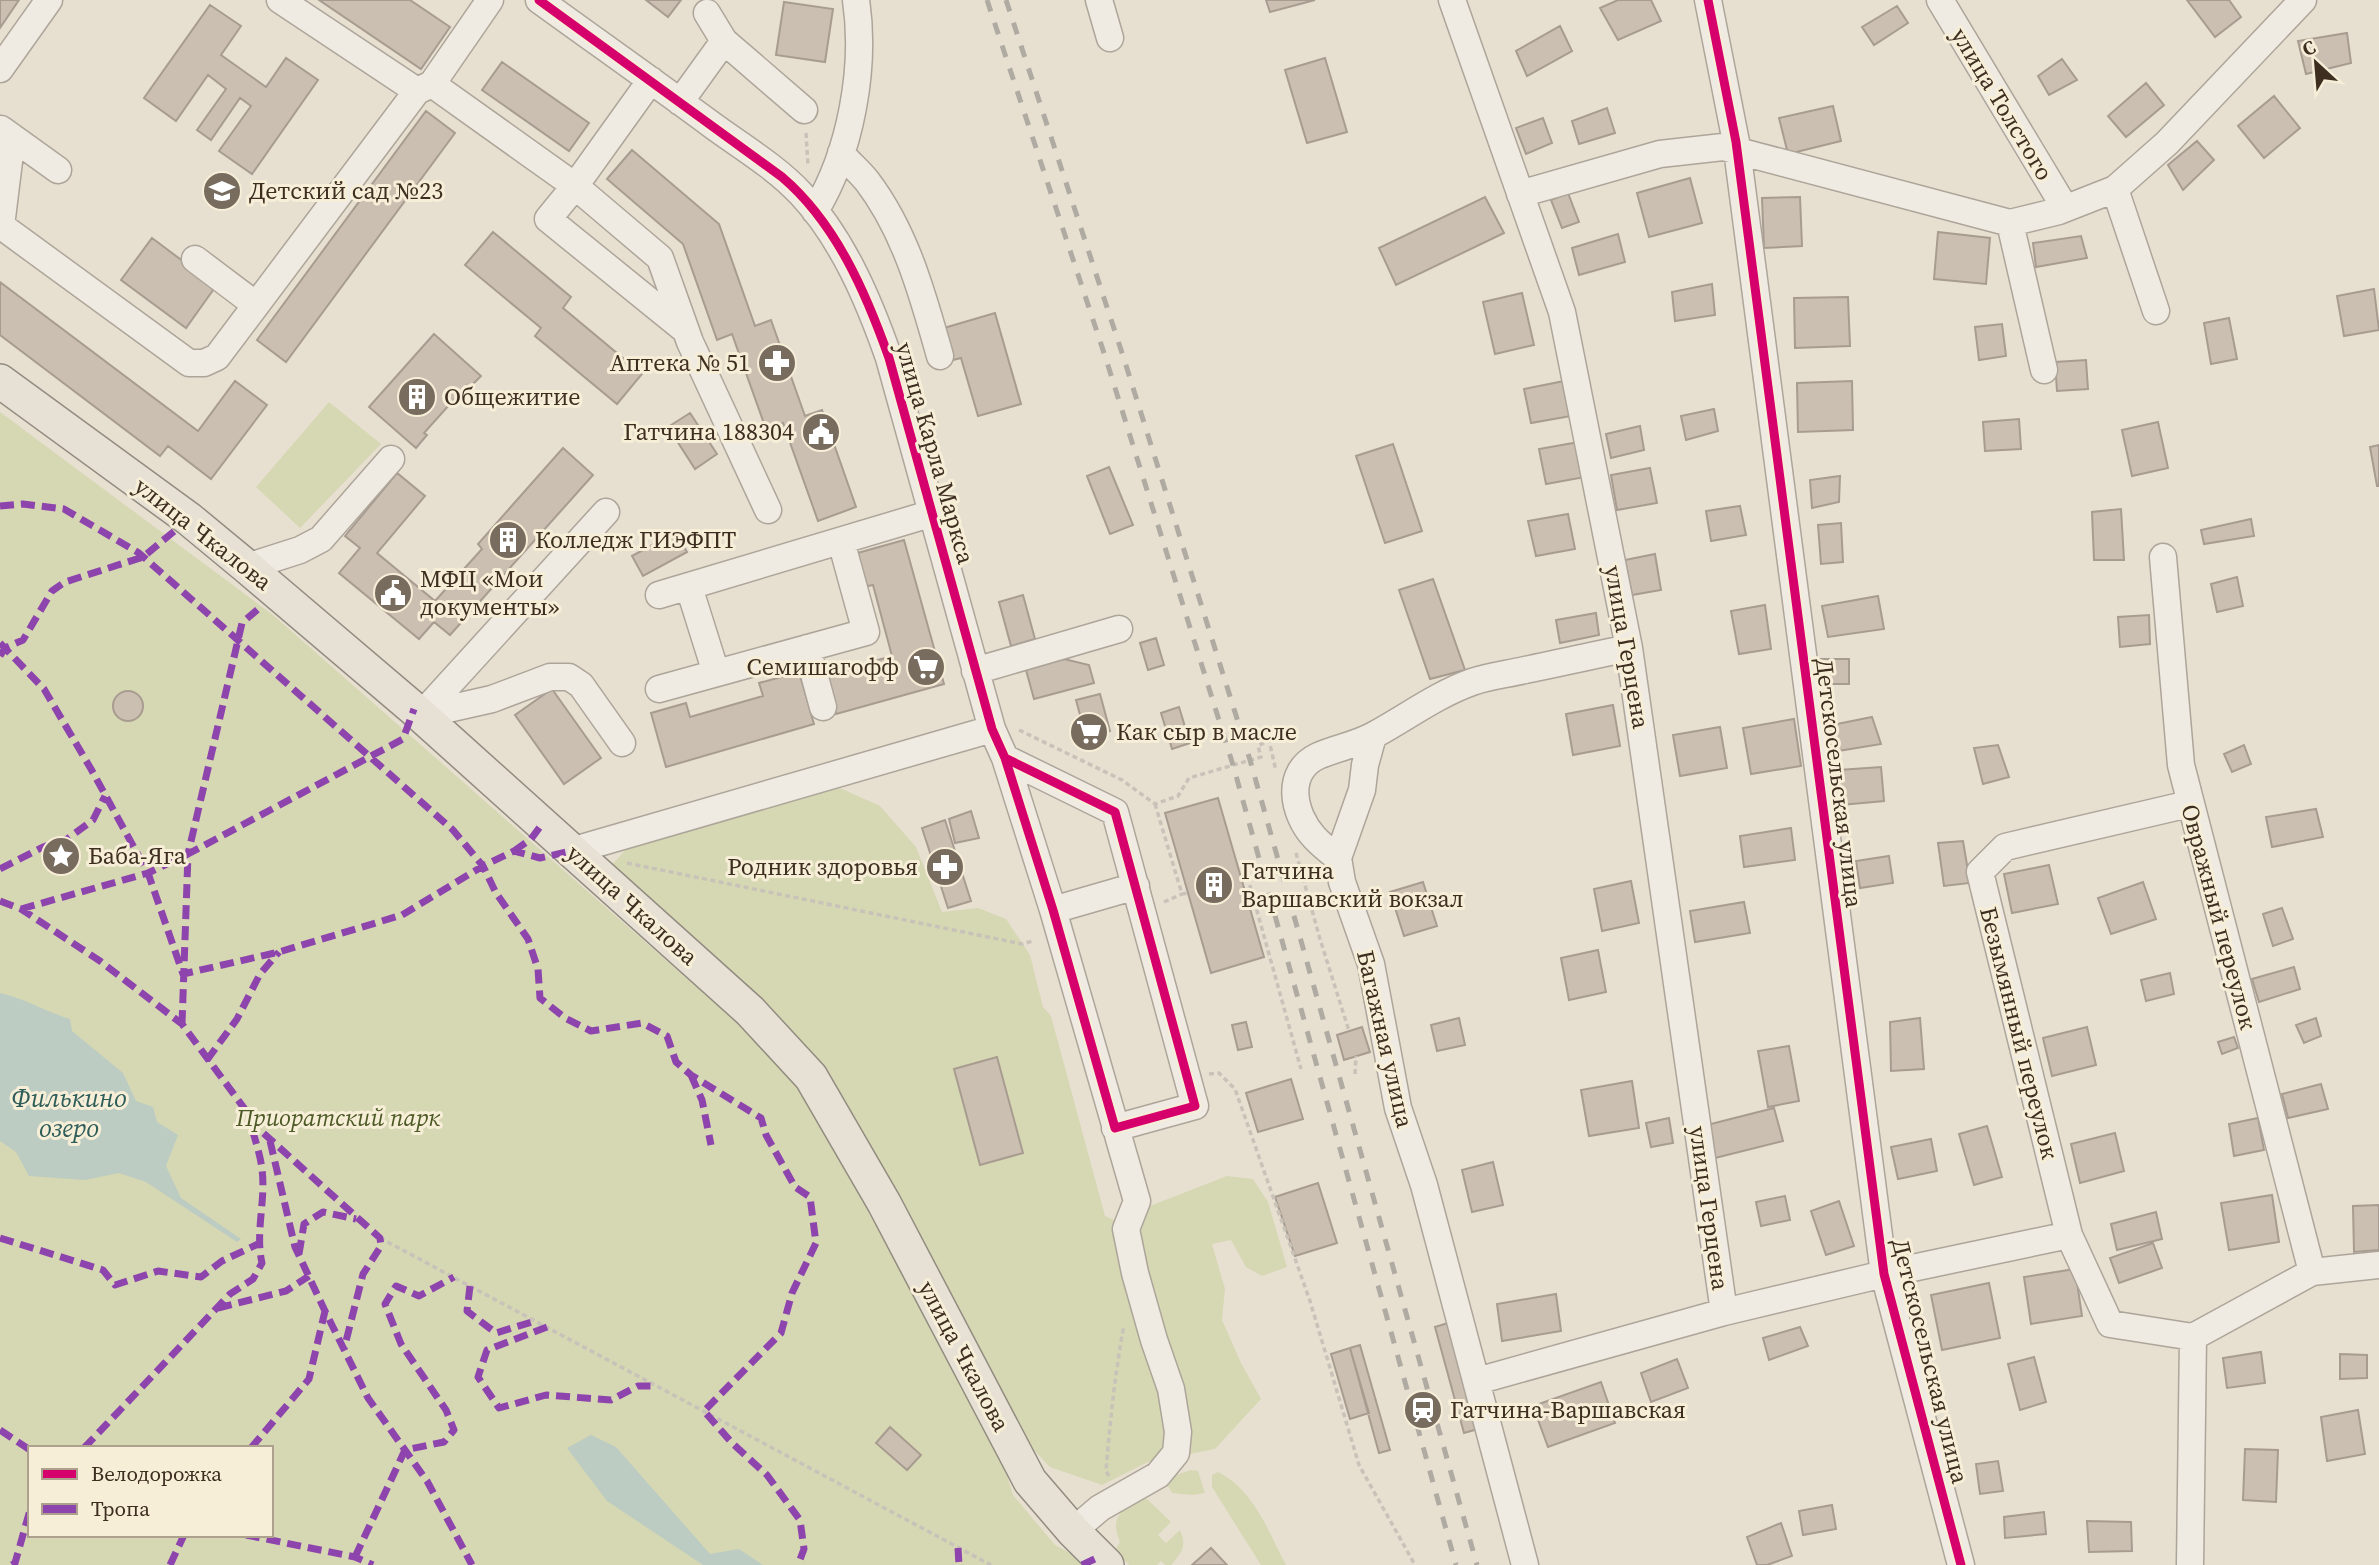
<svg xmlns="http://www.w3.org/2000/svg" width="2379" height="1565" font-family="'Source Serif 4',serif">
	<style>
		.green { fill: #d6d7b3; fill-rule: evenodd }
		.water { fill: #bcccc2 }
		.building { fill: #cbbfb2; stroke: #a89c90; stroke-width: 2 }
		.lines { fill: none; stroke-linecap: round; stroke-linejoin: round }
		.minor-casing { stroke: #ada599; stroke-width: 29 }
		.major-casing { stroke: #928b80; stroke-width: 36 }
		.path { stroke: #c8c2b9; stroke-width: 3.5; stroke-dasharray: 5 3.5; stroke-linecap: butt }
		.minor { stroke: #efebe3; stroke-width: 26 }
		.major { stroke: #e6e1d4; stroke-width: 33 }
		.rail { stroke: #afaaa2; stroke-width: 5; stroke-dasharray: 12 12; stroke-linecap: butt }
		.quiet { stroke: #8e44ad; stroke-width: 7; stroke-dasharray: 14 7; stroke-linecap: butt }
		.cycleway-casing { stroke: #f7eed8; stroke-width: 13 }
		.cycleway { stroke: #d6006c; stroke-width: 9 }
		.labels { text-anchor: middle; stroke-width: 6; stroke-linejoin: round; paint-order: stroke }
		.street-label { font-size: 24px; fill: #3d2e20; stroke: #f7eed8 }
		.poi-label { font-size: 24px; fill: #3d2e20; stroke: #f7eed8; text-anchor: start }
		.park-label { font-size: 24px; font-style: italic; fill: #4d5a26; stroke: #f7eed8 }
		.water-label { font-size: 26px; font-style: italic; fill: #2f5d5a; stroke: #f7eed8 }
	</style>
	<rect width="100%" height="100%" fill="#e7e0d1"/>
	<path class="green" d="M329,402L381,444L300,528L256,487Z
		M0,412L273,615L799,1077L991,1424L1013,1495L1055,1545L1092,1565H0ZM30,1448H271V1535H30Z
		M840,788L880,806L916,847L942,912L978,908L1006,919L1030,955L1043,1007L1051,1016L1105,1216L1114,1220L1227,1176L1253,1179L1268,1202L1287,1267L1262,1276L1246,1267L1231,1240L1212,1244L1225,1289L1222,1320L1241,1363L1261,1399L1215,1449L1148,1462L1102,1485L1050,1467L1015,1430L866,1150L609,868L631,844Z
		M1191,1470L1198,1471L1205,1493L1192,1495L1172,1493L1168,1486L1176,1475Z
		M1218,1472C1254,1490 1268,1531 1286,1565H1261L1212,1487V1475Z
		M1134,1499H1147L1171,1522L1158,1535L1166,1543L1180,1530C1187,1547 1182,1552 1171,1565H1165L1161,1561L1157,1565H1129L1115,1550L1120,1542C1111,1519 1118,1515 1134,1499Z"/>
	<path class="water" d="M0,993C24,998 46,1012 70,1019L72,1031L123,1073L136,1101L153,1107L157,1122L178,1135L166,1166L181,1198L241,1239L237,1242L146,1182L119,1173L85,1180L29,1176L16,1152L0,1141Z
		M591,1435L616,1447L710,1554L739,1549L763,1565H703L607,1501L567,1448Z"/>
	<path class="building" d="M0,0H19L0,28Z
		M319,0H410L450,27L421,69Z
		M646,0H681L668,17Z
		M1266,0H1315L1270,12Z
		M1618,0H1651L1661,21L1618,40L1600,8Z
		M2187,0H2229L2241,17L2215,37Z
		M784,2L833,9L825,62L776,55Z
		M210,5L241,26L221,55L266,87L286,58L318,80L252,174L219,151L251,106L240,98L211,140L197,130L226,89L208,75L176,121L144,98Z
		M1897,6L1908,23L1874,45L1862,27Z
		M1560,26L1572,51L1527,76L1516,51Z
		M2347,33L2351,63L2306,74L2298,41Z
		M1325,58L1347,132L1307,143L1285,70Z
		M2062,59L2077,80L2049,95L2038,76Z
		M502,62L589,123L569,151L482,90Z
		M2146,83L2164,105L2126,137L2108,116Z
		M2274,96L2300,128L2264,158L2238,126Z
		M1833,106L1841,141L1788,154L1779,118Z
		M1607,108L1615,133L1579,144L1572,121Z
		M426,111L455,133L286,362L257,340Z
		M1543,118L1552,143L1526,154L1516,128Z
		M2197,141L2214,160L2183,190L2168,165Z
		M632,150L719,224L755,326L771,320L805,416L822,410L856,507L818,521L783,423L766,429L732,334L717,340L683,244L607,179Z
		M1690,178L1702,223L1649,237L1637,193Z
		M1568,193L1579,222L1562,228L1551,200Z
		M1485,197L1504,233L1396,285L1379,248Z
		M1800,197L1802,246L1764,248L1762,198Z
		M493,232L571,297L563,308L642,374L617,404L535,336L541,328L465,265Z
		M1938,232L1990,238L1986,284L1934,279Z
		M1618,234L1625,262L1579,275L1572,248Z
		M2081,236L2087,258L2036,267L2033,243Z
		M152,238L216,286L186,328L121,280Z
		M0,282L198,431L235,381L267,405L211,479L168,446L160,456L0,335Z
		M1712,284L1715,315L1675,321L1672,292Z
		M2374,289L2379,330L2344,336L2337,296Z
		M1522,293L1534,345L1495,354L1483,302Z
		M1848,297L1850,346L1795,348L1794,298Z
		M995,313L1021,404L978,416L961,358L953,360L944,328Z
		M2229,318L2237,359L2211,364L2204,323Z
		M2002,324L2006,356L1979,360L1975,327Z
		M434,334L481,376L469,388L467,385L424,433L427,435L416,448L369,407Z
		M2086,360L2088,389L2057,391L2055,362Z
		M1564,381L1571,416L1531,423L1524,389Z
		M1852,381L1853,430L1798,432L1797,383Z
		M1714,409L1718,431L1686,440L1681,416Z
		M690,413L717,454L695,469L668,427Z
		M2019,419L2021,449L1985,451L1983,422Z
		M2158,422L2168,468L2132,476L2122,430Z
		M1640,426L1644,450L1611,458L1606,434Z
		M1579,442L1585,477L1546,484L1539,449Z
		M1393,444L1422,531L1385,543L1356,456Z
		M2379,445V486H2377L2370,447Z
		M563,448L593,475L450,635L434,622L419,639L339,573L360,548L345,536L397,473L425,496L377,553L435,601L482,549L478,544Z
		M1109,467L1133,525L1110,534L1087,476Z
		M1650,468L1657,503L1617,510L1611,475Z
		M1840,476L1839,502L1812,508L1810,480Z
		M1740,506L1746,535L1711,541L1706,511Z
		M2121,509L2124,560H2094L2092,512Z
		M1568,514L1575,549L1536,556L1528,521Z
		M2251,519L2254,536L2204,544L2201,530Z
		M1841,523L1843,562L1821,564L1818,525Z
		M676,532L687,552L643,576L632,556Z
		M904,540L944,684L836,714L825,675L892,656L873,585L863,587L854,554Z
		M1655,554L1661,590L1632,595L1625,560Z
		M2237,577L2243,606L2217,612L2211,584Z
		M1433,579L1465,670L1430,679L1399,590Z
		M1023,595L1035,639L1011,646L999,602Z
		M1878,596L1884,629L1828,637L1822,606Z
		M1765,605L1771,649L1739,654L1731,611Z
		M1596,613L1599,635L1560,643L1556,620Z
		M2149,615L2150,644L2120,647L2118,617Z
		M1156,638L1164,665L1148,670L1140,643Z
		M1064,659L1089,665L1094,683L1034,699L1026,670Z
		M1818,659H1849V684H1818Z
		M799,672L814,724L666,767L651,713L686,703L690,717L763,696L759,683Z
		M552,689L601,758L564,784L515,715Z
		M113 706a15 15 0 1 1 30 0a15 15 0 1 1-30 0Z
		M1100,694L1110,731L1086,737L1076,700Z
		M1613,705L1620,746L1573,755L1566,714Z
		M1179,707L1190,743L1172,749L1161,713Z
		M1872,717L1881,744L1826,753L1822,727Z
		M1794,719L1801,766L1751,774L1743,728Z
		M1720,727L1727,768L1680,776L1673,735Z
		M1998,745L2009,777L1983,784L1974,748Z
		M2244,745L2251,764L2232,772L2224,754Z
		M1881,767L1884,801L1841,805L1839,770Z
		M1218,798L1264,957L1211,973L1165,813Z
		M2316,809L2323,837L2272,847L2266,817Z
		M971,811L979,838L955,843L949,819Z
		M945,820L971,901L948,908L922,828Z
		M1791,828L1795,860L1744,867L1740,836Z
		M1963,841L1970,883L1944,886L1938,843Z
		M1889,856L1893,883L1860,888L1856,861Z
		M2049,865L2058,904L2012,913L2004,874Z
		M1631,881L1639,923L1602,931L1594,889Z
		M1423,882L1437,926L1404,936L1390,892Z
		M2143,882L2156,919L2111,934L2098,898Z
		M1744,902L1750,933L1695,942L1690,911Z
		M2282,908L2293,939L2273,946L2263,914Z
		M1598,950L1606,992L1569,1000L1561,958Z
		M2294,967L2300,989L2259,1002L2252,979Z
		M2170,973L2174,994L2146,1001L2141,980Z
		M1459,1018L1465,1045L1437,1051L1431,1025Z
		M1920,1018L1924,1069L1891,1071L1890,1022Z
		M2316,1018L2321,1036L2304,1043L2296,1025Z
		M1246,1022L1252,1047L1238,1050L1232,1025Z
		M1362,1027L1370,1052L1344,1060L1337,1035Z
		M2087,1027L2096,1065L2052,1076L2043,1038Z
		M2234,1037L2238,1048L2222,1054L2218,1042Z
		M1789,1046L1799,1101L1768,1107L1758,1051Z
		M997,1057L1023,1153L980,1165L954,1069Z
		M1291,1079L1303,1119L1258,1132L1246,1093Z
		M1632,1081L1639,1128L1589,1136L1581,1090Z
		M2321,1084L2328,1109L2288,1118L2282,1094Z
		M1774,1108L1783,1141L1715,1158L1707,1125Z
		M1669,1118L1673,1143L1651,1147L1646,1123Z
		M2258,1118L2264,1150L2234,1156L2229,1124Z
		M1987,1126L2002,1177L1974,1185L1959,1134Z
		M2115,1133L2124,1171L2080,1183L2071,1144Z
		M1931,1139L1937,1171L1898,1179L1891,1147Z
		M1493,1162L1503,1205L1472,1212L1462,1170Z
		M1318,1183L1337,1243L1295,1256L1275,1197Z
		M2272,1195L2279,1242L2229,1250L2221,1203Z
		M1785,1196L1790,1220L1761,1226L1756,1202Z
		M1839,1201L1854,1246L1826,1255L1811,1211Z
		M2379,1205V1250L2354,1252L2353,1206Z
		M2156,1212L2162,1239L2117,1250L2111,1224Z
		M2153,1243L2162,1268L2119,1283L2110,1258Z
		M2075,1269L2082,1316L2031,1324L2024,1277Z
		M1989,1283L2000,1338L1942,1350L1931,1295Z
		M1556,1294L1561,1331L1502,1341L1497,1304Z
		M1448,1323L1478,1429L1464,1433L1435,1327Z
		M1800,1327L1808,1346L1769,1360L1763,1338Z
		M1360,1345L1390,1450L1379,1453L1350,1348Z
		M1350,1348L1369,1413L1350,1419L1331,1354Z
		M2261,1352L2265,1383L2227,1388L2223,1358Z
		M2340,1354L2367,1355V1378L2340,1379Z
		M2034,1357L2046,1402L2020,1410L2008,1364Z
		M1677,1359L1688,1388L1651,1402L1641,1373Z
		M1601,1382L1615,1423L1548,1447L1533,1406Z
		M2358,1410L2365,1454L2327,1461L2321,1417Z
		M890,1427L921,1455L907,1470L876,1443Z
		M2245,1449L2278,1450L2276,1502L2243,1500Z
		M1998,1461L2003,1491L1980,1494L1976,1464Z
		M1832,1505L1836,1529L1803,1535L1799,1511Z
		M2044,1512L2046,1534L2005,1538L2004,1517Z
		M2087,1521L2131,1522L2132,1551L2089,1552Z
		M1781,1523L1792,1556L1767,1565H1757L1747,1537Z
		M1211,1548L1227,1565H1192Z"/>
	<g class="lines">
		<defs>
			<path id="minor" d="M280,0L417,91
				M539,0C597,42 655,83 712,125C742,147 776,167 801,194C843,239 869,301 889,358L992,729L1005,758L1053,910L1137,1201L1126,1229L1135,1273L1154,1340L1171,1389L1178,1432L1176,1453L1158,1475L1100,1508L1073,1531
				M1099,0L1110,38
				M1452,0L1562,312L1629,648L1724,1312
				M1708,0L1736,142L1884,1274L1961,1565
				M1940,0L2065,208
				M707,13L724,41L804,110
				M0,69L49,0
				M651,80L575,186L548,219L685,330
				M432,84L575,186L660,258L690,342L768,510
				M680,102L724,41
				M1,129L58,170
				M841,153C849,163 859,171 867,181C906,232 923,296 940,356
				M2115,189L2156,311
				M1520,194L1660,154L1723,147L2010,223L2059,211L2115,189L2167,143L2303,0
				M815,211C851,152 866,67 856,0
				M2010,223L2044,370
				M0,225L189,363H204L217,357L417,91L432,84L490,0
				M1,226L12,137
				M195,259L256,305
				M2163,557L2181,765L2312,1272
				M247,567L300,550L321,539L391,459
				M689,587L716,673
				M659,595L933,513
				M807,648L823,707
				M975,671L1119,629
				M659,689L866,632L841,541
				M421,715L606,512
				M421,715L492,699L550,677H569L581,685L622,743
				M1373,736L1365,765L1362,790L1338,858L1342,882L1371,964L1398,1108L1424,1185L1525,1565
				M1005,758L1115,812L1195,1106L1115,1128
				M2189,804L2005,847L1980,872L2069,1235L2110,1324L2193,1337
				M571,851L992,729
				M1338,858C1329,851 1321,845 1314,837C1293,814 1284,772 1318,756C1336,748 1356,745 1374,735C1407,717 1436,695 1472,682C1489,676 1508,674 1525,670C1560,663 1594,655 1629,648
				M1053,910L1136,886
				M2193,1337L2312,1272L2379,1265
				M1477,1381L1724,1312L1884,1274L2069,1235
				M2190,1565L2193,1337"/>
			<path id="major" d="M0,381L189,519L247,567L414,709L750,1011L811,1077L884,1203L1030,1481L1073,1531L1107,1565"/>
		</defs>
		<use href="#minor" class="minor-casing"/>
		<use href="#major" class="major-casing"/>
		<path class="path" d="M806,133L808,166
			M1019,730L1122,780L1155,804L1178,796L1189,778L1261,757L1258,746L1269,740L1276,771
			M1155,804L1182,894L1188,893
			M1296,853L1320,939L1349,1031
			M627,863L1022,944L1033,941
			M1241,878L1247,875L1301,1069
			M1164,902L1182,894
			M1209,1074L1219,1073L1235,1089L1310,1301L1359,1465L1415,1565
			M1355,1074L1356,1056
			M380,1238L991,1565
			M1109,1476L1106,1471C1110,1422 1115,1373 1124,1325"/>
		<use href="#minor" class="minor"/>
		<use href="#major" class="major"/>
		<path class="rail" d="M987,0L1106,359L1233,765L1456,1565
			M1006,0L1124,359L1250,760L1477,1565"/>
		<path class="quiet" d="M0,506L23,504L64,509L139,553L453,830L483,866L496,893L528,939L538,969L540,998L565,1018L591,1031L642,1023L667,1036L676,1062L691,1075L761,1118L766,1135L795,1187L810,1197L816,1243L792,1293L781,1333L704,1411L732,1443L767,1475L800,1520L804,1549L798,1565
			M0,643L44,689L91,769L148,873L183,974L279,952L402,915L483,866L514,851L540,858L571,851
			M0,656L5,648L23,640L52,591L65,582L143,557L189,519
			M514,851L531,839L542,824
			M0,869L43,847L67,839L93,820L105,796
			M0,901L21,909L100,961L182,1024L261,1131L380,1238L381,1246L363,1274L344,1349
			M21,909L148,873L188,854L242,623L258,609
			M182,1024L188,854L403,739L414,709
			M207,1060L237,1019L260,974L279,952
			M691,1075L702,1100L711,1145
			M270,1141L295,1247L325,1311L368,1398L427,1481L472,1565
			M0,1238L103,1270L115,1285L158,1271L201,1277L222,1261L258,1244
			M299,1254L304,1224L323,1212L356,1219
			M470,1286L467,1311L496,1333L535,1321
			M218,1308L286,1291L309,1276
			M547,1327L487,1350L478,1377L499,1408L546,1395L611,1400L638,1386H656
			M0,1430L30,1450
			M84,1448L230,1294L253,1279L262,1263C255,1232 266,1201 262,1169C260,1153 254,1137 250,1121
			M251,1448L309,1379L325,1311
			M246,1535L355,1557L373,1565
			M958,1548L959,1565
			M355,1557L405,1450L444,1442L454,1430L446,1410L401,1344L385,1304L396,1286L419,1296L454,1277
			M12,1565L15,1563L30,1510
			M170,1565L184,1535
			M1082,1565L1099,1557"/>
		<defs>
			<path id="cycleway" d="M539,0L782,177C836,223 866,293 889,358L992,729L1005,758L1053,910L1115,1128L1195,1106L1115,812L1005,758
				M1708,0L1736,142L1884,1274L1961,1565"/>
		</defs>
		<use href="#cycleway" class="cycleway-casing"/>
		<use href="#cycleway" class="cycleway"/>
	</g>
	<defs>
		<symbol id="school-disc" viewBox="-11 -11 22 22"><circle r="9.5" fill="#786c5e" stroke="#f7eed8"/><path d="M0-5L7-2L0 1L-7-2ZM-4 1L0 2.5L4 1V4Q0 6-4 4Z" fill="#fff"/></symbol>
		<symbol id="pharmacy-disc" viewBox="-11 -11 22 22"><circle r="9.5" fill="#786c5e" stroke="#f7eed8"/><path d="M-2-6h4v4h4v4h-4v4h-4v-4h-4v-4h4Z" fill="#fff"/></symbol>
		<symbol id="building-disc" viewBox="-11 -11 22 22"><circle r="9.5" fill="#786c5e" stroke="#f7eed8"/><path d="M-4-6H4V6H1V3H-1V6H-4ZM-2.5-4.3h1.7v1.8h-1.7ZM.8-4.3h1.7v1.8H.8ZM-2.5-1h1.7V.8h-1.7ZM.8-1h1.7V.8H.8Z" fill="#fff"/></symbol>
		<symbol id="civic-disc" viewBox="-11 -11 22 22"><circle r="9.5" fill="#786c5e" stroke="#f7eed8"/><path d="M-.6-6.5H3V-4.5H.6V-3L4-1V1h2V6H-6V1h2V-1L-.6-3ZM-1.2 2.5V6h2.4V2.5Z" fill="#fff"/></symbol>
		<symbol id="supermarket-disc" viewBox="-11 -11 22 22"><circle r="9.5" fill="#786c5e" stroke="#f7eed8"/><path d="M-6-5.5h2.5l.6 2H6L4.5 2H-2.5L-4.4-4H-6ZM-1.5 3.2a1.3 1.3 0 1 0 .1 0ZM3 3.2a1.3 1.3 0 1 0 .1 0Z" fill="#fff"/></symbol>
		<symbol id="sight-disc" viewBox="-11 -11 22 22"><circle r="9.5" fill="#786c5e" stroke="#f7eed8"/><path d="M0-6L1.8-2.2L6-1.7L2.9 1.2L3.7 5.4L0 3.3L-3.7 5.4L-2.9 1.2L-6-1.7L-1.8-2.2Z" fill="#fff"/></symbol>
		<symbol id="station-disc" viewBox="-11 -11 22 22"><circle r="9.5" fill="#786c5e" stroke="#f7eed8"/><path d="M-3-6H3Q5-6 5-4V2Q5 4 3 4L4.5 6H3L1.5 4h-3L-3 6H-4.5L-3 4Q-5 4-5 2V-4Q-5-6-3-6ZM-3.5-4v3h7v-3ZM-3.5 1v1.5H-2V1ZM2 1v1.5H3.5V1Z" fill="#fff"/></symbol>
	</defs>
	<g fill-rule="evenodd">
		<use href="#school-disc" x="200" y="169" width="44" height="44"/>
		<use href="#pharmacy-disc" x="755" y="341" width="44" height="44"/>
		<use href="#building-disc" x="395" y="375" width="44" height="44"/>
		<use href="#civic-disc" x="799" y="410" width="44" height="44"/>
		<use href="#building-disc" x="486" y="518" width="44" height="44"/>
		<use href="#civic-disc" x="371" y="571" width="44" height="44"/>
		<use href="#supermarket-disc" x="904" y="645" width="44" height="44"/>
		<use href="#supermarket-disc" x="1067" y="710" width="44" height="44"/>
		<use href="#sight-disc" x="39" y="834" width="44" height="44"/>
		<use href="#pharmacy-disc" x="923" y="845" width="44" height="44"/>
		<use href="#building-disc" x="1192" y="863" width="44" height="44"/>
		<use href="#station-disc" x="1401" y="1388" width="44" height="44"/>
	</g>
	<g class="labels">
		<g class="street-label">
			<text transform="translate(2002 104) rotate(59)" y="8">улица Толстого</text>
			<text transform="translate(935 453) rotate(74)" y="8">улица Карла Маркса</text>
			<text transform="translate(203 534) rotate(38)" y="8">улица Чкалова</text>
			<text transform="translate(1627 647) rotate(80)" y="8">улица Герцена</text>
			<text transform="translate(1839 783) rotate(83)" y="8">Детскосельская улица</text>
			<text transform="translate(632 905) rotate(42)" y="8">улица Чкалова</text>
			<text transform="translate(2219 917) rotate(75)" y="8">Овражный переулок</text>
			<text transform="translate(2019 1033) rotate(76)" y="8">Безымянный переулок</text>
			<text transform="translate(1385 1039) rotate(77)" y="8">Багажная улица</text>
			<text transform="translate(1709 1208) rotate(82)" y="8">улица Герцена</text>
			<text transform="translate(964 1356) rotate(62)" y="8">улица Чкалова</text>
			<text transform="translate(1930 1361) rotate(76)" y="8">Детскосельская улица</text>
		</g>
		<g class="poi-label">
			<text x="249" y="199">Детский сад №23</text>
			<text x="750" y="371" text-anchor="end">Аптека № 51</text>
			<text x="444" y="405">Общежитие</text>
			<text x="794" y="440" text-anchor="end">Гатчина 188304</text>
			<text x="535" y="548">Колледж ГИЭФПТ</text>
			<text x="420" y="587">МФЦ «Мои<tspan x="420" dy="28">документы»</tspan></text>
			<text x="899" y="675" text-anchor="end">Семишагофф</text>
			<text x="1116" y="740">Как сыр в масле</text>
			<text x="88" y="864">Баба-Яга</text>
			<text x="918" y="875" text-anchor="end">Родник здоровья</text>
			<text x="1241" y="879">Гатчина<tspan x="1241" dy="28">Варшавский вокзал</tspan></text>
			<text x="1450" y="1418">Гатчина-Варшавская</text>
		</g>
		<g class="park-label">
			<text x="338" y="1126">Приоратский парк</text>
		</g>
		<g class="water-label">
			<text x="69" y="1107">Филькино<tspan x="69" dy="30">озеро</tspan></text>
		</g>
	</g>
	<rect x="28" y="1446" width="245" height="91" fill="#f7eed8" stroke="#ada18e" stroke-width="2"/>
	<rect x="42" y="1469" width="35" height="10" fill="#d6006c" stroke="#ada18e" stroke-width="2"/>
	<text x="91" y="1481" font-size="21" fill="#3d2e20">Велодорожка</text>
	<rect x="42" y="1504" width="35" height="10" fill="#8e44ad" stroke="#ada18e" stroke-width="2"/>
	<text x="91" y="1516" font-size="21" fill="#3d2e20">Тропа</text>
	<g transform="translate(2316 63) rotate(334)" stroke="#f7eed8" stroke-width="5" paint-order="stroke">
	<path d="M0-5L12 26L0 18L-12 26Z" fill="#3d2e20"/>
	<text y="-10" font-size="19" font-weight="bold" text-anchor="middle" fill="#3d2e20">С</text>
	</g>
</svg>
